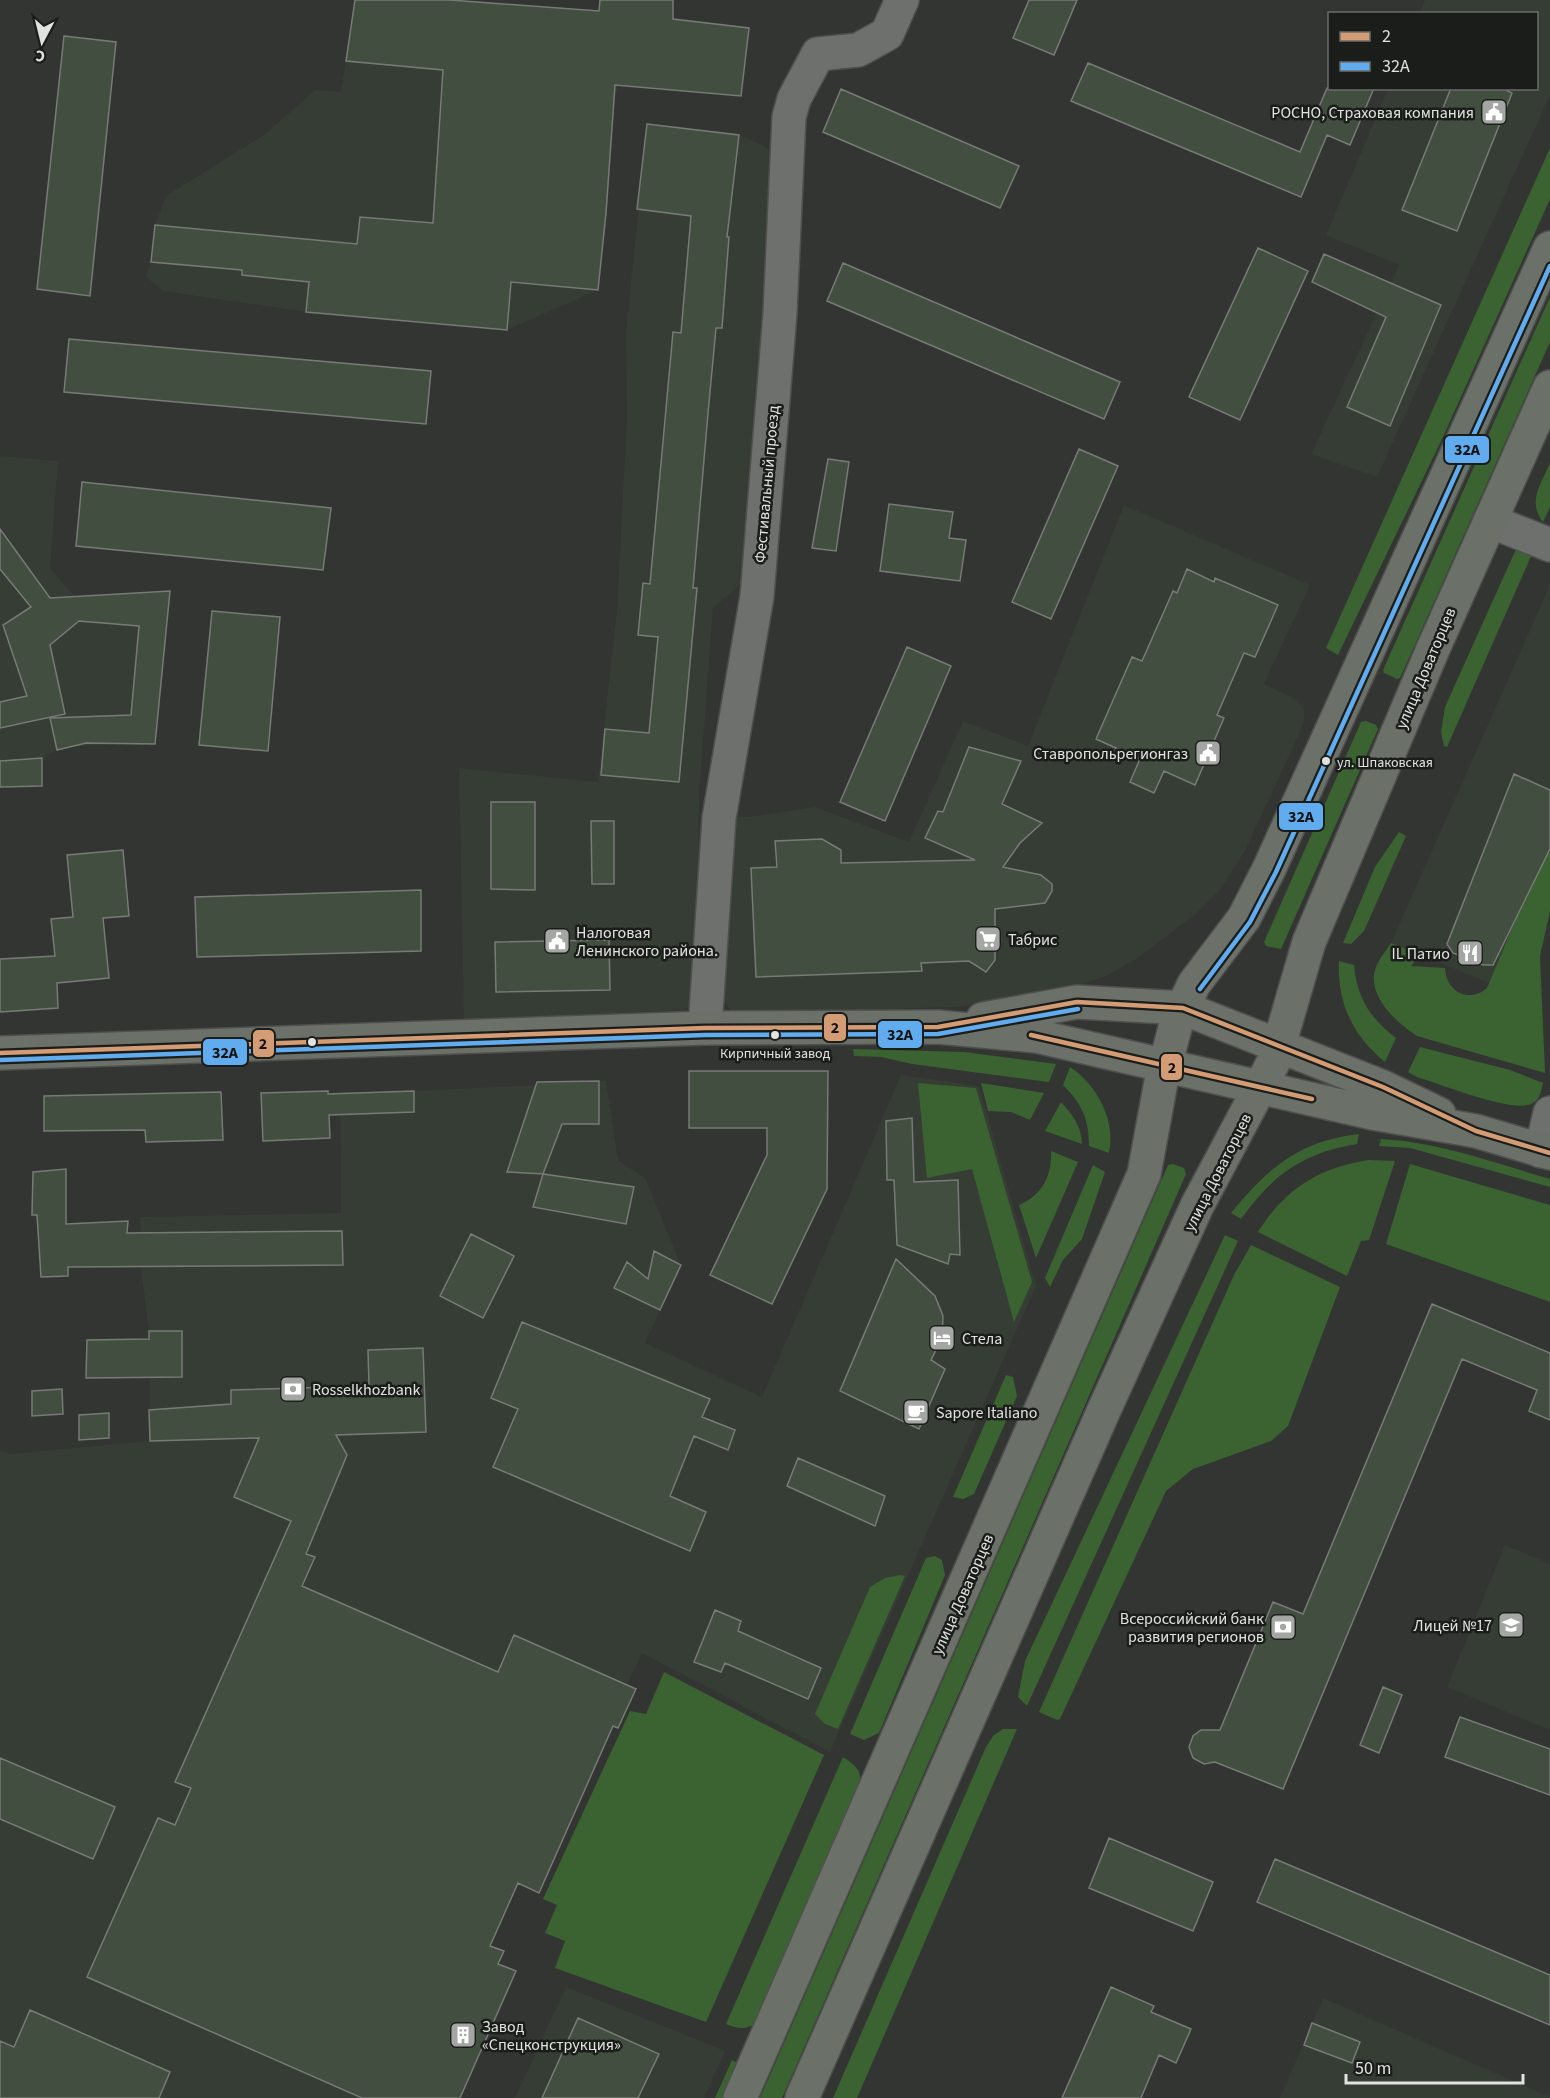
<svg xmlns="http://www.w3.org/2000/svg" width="1550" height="2098" font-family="'Source Sans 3',sans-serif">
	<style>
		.built { fill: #363d34 }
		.green { fill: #3b6231 }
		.building { fill: #424e3f; stroke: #787a77; stroke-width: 1.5 }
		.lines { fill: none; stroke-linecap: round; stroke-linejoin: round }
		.minor-casing { stroke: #4f504e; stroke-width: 36 }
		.major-casing { stroke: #4f504e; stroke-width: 36 }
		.minor { stroke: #6e706e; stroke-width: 33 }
		.major { stroke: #6b7069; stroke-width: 33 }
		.bus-1-casing { stroke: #1b1d1a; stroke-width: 9 }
		.bus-2-casing { stroke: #1b1d1a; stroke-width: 9 }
		.bus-1 { stroke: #d39c74; stroke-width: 4.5 }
		.bus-2 { stroke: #60acee; stroke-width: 4.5 }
		.bus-dot { fill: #e0e3e0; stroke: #1b1d1a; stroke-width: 2 }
		.labels { text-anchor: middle; stroke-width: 5; stroke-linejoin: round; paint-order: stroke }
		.bus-label { font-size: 14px; fill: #e0e3e0; stroke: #1b1d1a; text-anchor: start }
		.poi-label { font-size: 16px; fill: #e0e3e0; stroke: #1b1d1a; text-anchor: start }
		.street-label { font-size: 16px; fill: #e0e3e0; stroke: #1b1d1a }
		.line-badge { stroke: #1b1d1a; stroke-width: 2 }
		.pale-badge-label { font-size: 16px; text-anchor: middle; font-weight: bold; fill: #111 }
	</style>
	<rect width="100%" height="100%" fill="#333532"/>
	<path class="built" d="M355,0L599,11L600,0H673V19L749,28L741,96L618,85L614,103L607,213L598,290L507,330L306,312L163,291L146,277L151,262L155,225L166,196L264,135L315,90L341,92Z
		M1425,0H1550V95L1377,477L1311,454L1399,265L1326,235L1388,89L1536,88V14L1420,13Z
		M647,124L739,135L758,143L779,156L748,578L713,608L699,794L698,990L694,1003L683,1010L464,1020L459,768L598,782L617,610L627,418L626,333Z
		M0,456L58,461L50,569L75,596L170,591L155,744L72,746L57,750L42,758V786L0,787Z
		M1124,505L1310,585L1264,684L1297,700L1304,710V723L1245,851L1219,891L1198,912L1138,958L1106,976L1059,992L956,1007L734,1013L722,1000L726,816L749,817L815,807L909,842L963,721L1028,746Z
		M1550,585V849L1494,985L1391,943Z
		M901,1075L979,1086L1036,1286L830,1752L642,1653L627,1685L636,1689L618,1728L613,1726L539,1893L518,1884L491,1945L504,1951L498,1964L516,1971L460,2098H0V1450L10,1454L150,1441L149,1331L141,1268L140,1217L341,1213L340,1091L362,1093L363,1114L414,1112V1091L536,1085L507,1171L542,1174L562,1124H599V1081H606L618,1160L645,1178L681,1265L645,1343L762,1397Z
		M1505,1545L1550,1564V1730L1447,1687Z
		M566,1987L725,2051L704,2098H515Z
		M1323,1998L1550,2097V2098H1280Z"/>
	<path class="green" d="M1550,148V199L1442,439L1338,655L1326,648Z
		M1550,297V342L1400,678L1397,679L1384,673L1383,670Z
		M1550,463V507L1543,522C1527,501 1541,485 1550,463Z
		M1536,545L1447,747L1444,746L1441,732L1445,707L1517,547Z
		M1366,721L1376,725L1378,729L1281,949L1266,946L1264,942L1361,722Z
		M1399,832L1406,836L1364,931L1351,944L1343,943L1375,867Z
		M1545,850L1550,852V911L1540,956L1545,1073L1417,1036C1397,1023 1365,995 1376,967C1379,959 1386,951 1391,943L1421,955L1411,966L1445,968C1446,991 1468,1004 1487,988Z
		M1339,961L1354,965C1357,998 1370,1018 1396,1038L1385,1062C1353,1036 1337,1003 1339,961Z
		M1420,1047L1510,1070L1543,1083C1541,1091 1540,1099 1533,1103C1516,1115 1438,1083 1417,1077L1408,1072Z
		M853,1049L964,1052L1056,1064L1049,1082L912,1064L881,1057L854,1056Z
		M1070,1067C1097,1085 1116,1120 1109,1153L1089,1146C1089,1119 1082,1104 1063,1085Z
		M918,1083L976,1088L1032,1282L1014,1322L972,1169L927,1178Z
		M981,1083L1044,1093L1030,1120L1011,1112L988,1111Z
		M1061,1102C1072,1114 1082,1127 1082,1144L1045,1131Z
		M1359,1134L1357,1144C1302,1153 1273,1175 1241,1219L1231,1213C1268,1168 1299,1141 1359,1134Z
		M1381,1139C1439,1142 1495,1163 1550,1179V1187L1410,1148L1379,1146Z
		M1051,1151L1078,1162L1036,1258L1019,1205C1043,1195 1052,1175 1051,1151Z
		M1368,1160L1395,1161L1369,1240L1361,1241L1347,1276L1258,1232C1285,1189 1318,1168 1368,1160Z
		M1173,1164L1184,1168L1186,1174L782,2098H760L1168,1165Z
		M1410,1164L1550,1205V1302L1386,1244Z
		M1093,1165L1105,1172L1082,1239L1063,1260L1050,1287L1045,1278Z
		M1225,1235L1238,1241L1027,1706L1018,1697L1025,1661Z
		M1251,1245L1340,1287L1288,1426L1271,1441L1193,1469L1166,1491L1060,1719L1057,1720L1039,1712L1234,1275Z
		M1006,1375L1013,1377L1017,1396L974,1494L963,1499L953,1497Z
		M935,1556L942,1560L945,1575L879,1733L864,1740L850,1734L926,1558Z
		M900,1575L905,1576L838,1729L825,1724L815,1714L870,1587L885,1578Z
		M664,1672L824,1755L706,2022L555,1968L565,1941L545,1933L557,1905L543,1899L630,1711L646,1714Z
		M1003,1729H1017L857,2098H833L986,1747L993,1736Z
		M843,1757C864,1770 861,1775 858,1797L760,2019C749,2030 740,2030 726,2024Z
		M732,2060L739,2064L729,2098H715Z"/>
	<path class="building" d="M355,0H450L599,11L600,0H673V19L749,28L741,96L615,85L606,213L598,290L511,282L507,330L306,312L309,282L242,275V270L151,262L155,225L357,244L360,217L433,223L443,70L346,61Z
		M1029,0H1077L1054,55L1013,38Z
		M64,36L116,42L90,296L37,289Z
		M1088,63L1300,152L1327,88H1374L1350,145L1327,135L1301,197L1071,101Z
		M1451,88H1502L1512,93L1457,231L1402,210Z
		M841,89L1019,166L1000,208L823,132Z
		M647,124L739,135L727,237H729L722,328H716L708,413L693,588H697L679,782L601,775L605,729L649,733L658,637L638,635L643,583L650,584L673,332L681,333L691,216L637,209Z
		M1258,248L1308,271L1240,420L1189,397Z
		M1324,254L1441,305L1390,426L1347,407L1386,317L1312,282Z
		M843,263L1120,382L1104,419L827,301Z
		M69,339L431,371L426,424L64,392Z
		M1079,449L1118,466L1051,619L1012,602Z
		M828,459L849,462L836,551L812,548Z
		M82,482L331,508L323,570L76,546Z
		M889,504L953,512L949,538L966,540L960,581L880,571Z
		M0,529L50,598L170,591L155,744L86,743L57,750L50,718L131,715L139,626L79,621L50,645L65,714L0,728V702L27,696L3,625L31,607L0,569Z
		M1187,569L1214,582L1215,578L1278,605L1255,657L1244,653L1217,715L1224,718L1195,785L1164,771L1154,793L1130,782L1140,759L1096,739L1132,657L1142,661L1173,591L1177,593Z
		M212,611L280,617L268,751L199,745Z
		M907,647L951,666L885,821L840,802Z
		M969,747L1021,761L1002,804L1042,823L1020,843L1003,867L1041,875L1052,884V891L1045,903L995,909V960L986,972L969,961L921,963L922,971L756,977L751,868L777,867L775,841L822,839L841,850V863L975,860L925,838L938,811L943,812Z
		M42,758V786L0,787V761Z
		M1514,774L1550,790V849L1493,965H1483L1453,953L1447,944Z
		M491,802H535V890L491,889Z
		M591,821H614V884H592Z
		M123,850L129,916L103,918L109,978L57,983L58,1008L0,1012V959L55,956L51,919L73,917L67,855Z
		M421,890V951L197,957L195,897Z
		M609,940L610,990L496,992L495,942Z
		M689,1071H828L827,1189L772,1304L710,1275L767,1155V1128H689Z
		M599,1081V1124H562L543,1174L507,1172L537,1082Z
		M328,1091V1094L414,1091V1112L329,1115L330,1138L263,1141L261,1093Z
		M221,1092L223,1140L146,1142L145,1130L44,1131V1096Z
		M912,1118L914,1182L958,1180L960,1255L950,1254L948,1264L897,1245L894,1180H887L886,1121Z
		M66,1169V1224L128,1221L127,1233L342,1231L343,1265L68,1267V1276L41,1277L37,1215H32L33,1172Z
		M543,1174L634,1187L626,1224L533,1207Z
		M471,1234L514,1256L483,1318L440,1296Z
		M654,1251L681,1265L660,1310L614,1288L627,1262L648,1279Z
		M896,1259L935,1296L943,1316L942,1338L931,1360L945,1369L919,1429L840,1391Z
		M1432,1304L1550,1353V1420L1529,1411L1537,1390L1462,1359L1283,1789L1215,1762L1204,1764L1193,1758L1189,1747L1193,1736L1201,1730H1220L1273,1602L1303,1614Z
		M522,1322L710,1399L702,1417L735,1430L728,1450L694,1436L670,1496L706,1512L690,1551L493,1467L518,1409L491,1398Z
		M149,1331H182V1377L86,1378L87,1340L149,1339Z
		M423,1348L426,1432L336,1435L347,1455L306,1554L315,1557L302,1586L498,1672L514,1635L636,1689L618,1728L613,1726L539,1893L518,1883L490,1946L504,1951L498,1964L516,1971L460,2098H362L87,1977L158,1818L175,1825L191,1788L175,1782L291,1521L234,1497L259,1438L150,1441L149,1410L231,1404V1390L369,1386L368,1350Z
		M62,1389L63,1414L32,1416V1391Z
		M109,1413V1438L79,1440V1415Z
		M798,1458L885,1496L875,1526L787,1486Z
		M715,1610L741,1621L738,1631L821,1668L808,1699L725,1663L721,1672L694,1662Z
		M1383,1687L1402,1695L1379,1753L1360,1745Z
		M1460,1717L1550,1749V1795L1445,1757Z
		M0,1758L115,1807L93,1859L0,1819Z
		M1109,1838L1213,1882L1193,1931L1089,1888Z
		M1275,1859L1550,1975V2025L1257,1902Z
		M1111,1987L1154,2006L1151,2012L1191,2029L1176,2063L1159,2055L1141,2098H1062Z
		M30,2010L170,2072L159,2098H0V2041L14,2047Z
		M578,2018L659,2054L638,2098H542Z
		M1312,2023L1360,2042L1352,2063L1304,2045Z"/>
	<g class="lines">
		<defs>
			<path id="minor" d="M1490,521L1550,545
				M705,1028L719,818L757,596L780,313L789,117L794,99L818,54L858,50L887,34L902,0
				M1541,1151L1550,1113"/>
			<path id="major" d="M983,1019L1077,1002L1183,1008L1383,1087L1439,1114
				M0,1053L705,1028L938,1027L1036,1036L1372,1113L1476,1131L1550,1153
				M740,2098L1144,1174L1161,1082L1177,1020L1194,984L1244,918L1269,869L1550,248
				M802,2098L1104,1410L1197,1206L1275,1059L1309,942L1433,649L1550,387"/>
		</defs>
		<use href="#minor" class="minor-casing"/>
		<use href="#major" class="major-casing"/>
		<use href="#minor" class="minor"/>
		<use href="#major" class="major"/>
		<defs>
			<path id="bus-1" d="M1031,1035L1312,1099
				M0,1053L705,1028L938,1027L1077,1002L1183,1008L1383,1087L1476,1131L1550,1153"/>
			<path id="bus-2" d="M1200,989L1250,922L1276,872L1550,266
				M0,1060L705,1035L938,1034L1078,1009"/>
		</defs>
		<use href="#bus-1" class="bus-1-casing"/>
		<use href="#bus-2" class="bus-2-casing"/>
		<use href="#bus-1" class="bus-1"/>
		<use href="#bus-2" class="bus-2"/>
	</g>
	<defs>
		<symbol id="civic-square" viewBox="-11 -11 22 22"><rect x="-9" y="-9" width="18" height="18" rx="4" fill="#a3a6a3" stroke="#1b1d1a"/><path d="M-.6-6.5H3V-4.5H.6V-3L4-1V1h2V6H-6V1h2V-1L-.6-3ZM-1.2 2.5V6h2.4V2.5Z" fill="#fff"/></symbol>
		<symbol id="supermarket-square" viewBox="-11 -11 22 22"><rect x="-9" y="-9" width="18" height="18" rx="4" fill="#a3a6a3" stroke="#1b1d1a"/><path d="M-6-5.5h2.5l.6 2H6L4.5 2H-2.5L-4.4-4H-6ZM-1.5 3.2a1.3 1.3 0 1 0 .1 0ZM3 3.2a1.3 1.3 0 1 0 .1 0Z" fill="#fff"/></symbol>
		<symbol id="restaurant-square" viewBox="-11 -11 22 22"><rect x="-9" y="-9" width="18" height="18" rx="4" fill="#a3a6a3" stroke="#1b1d1a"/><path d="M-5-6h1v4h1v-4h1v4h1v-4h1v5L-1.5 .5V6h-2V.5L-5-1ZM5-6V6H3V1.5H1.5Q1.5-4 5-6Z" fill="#fff"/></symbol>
		<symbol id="hotel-square" viewBox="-11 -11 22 22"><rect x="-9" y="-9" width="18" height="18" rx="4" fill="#a3a6a3" stroke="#1b1d1a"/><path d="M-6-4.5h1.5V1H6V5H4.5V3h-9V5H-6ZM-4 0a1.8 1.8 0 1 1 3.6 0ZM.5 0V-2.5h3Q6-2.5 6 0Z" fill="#fff"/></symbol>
		<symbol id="bank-square" viewBox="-11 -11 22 22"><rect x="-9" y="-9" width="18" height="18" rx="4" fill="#a3a6a3" stroke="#1b1d1a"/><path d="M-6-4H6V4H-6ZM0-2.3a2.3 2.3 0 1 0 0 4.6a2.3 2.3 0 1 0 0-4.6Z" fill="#fff"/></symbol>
		<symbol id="cafe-square" viewBox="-11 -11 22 22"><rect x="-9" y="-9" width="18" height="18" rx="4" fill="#a3a6a3" stroke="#1b1d1a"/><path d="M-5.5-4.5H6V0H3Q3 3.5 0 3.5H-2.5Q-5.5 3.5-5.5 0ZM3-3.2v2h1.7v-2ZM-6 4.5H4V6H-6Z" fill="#fff"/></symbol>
		<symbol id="school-square" viewBox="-11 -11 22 22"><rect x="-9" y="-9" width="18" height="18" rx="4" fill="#a3a6a3" stroke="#1b1d1a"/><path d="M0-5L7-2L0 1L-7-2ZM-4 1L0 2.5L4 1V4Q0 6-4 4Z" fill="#fff"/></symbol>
		<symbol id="building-square" viewBox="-11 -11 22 22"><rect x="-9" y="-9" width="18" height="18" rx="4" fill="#a3a6a3" stroke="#1b1d1a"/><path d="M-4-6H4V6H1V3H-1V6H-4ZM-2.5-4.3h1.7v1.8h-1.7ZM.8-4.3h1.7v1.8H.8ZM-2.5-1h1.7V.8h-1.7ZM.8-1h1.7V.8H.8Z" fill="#fff"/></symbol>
	</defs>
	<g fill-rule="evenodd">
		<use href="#civic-square" x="1479" y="97" width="30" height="30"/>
		<use href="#civic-square" x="1193" y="738" width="30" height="30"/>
		<use href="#supermarket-square" x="973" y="924" width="30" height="30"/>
		<use href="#civic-square" x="542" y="926" width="30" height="30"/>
		<use href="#restaurant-square" x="1455" y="938" width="30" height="30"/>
		<use href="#hotel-square" x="927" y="1323" width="30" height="30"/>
		<use href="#bank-square" x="278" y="1374" width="30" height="30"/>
		<use href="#cafe-square" x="901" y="1397" width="30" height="30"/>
		<use href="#school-square" x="1496" y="1610" width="30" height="30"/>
		<use href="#bank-square" x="1268" y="1612" width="30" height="30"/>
		<use href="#building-square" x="448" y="2020" width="30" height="30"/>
	</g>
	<g class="bus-dot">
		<circle cx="1326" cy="761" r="5"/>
		<circle cx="775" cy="1035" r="5"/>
		<circle cx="312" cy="1042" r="5"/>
	</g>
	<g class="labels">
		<g class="bus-label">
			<text x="1337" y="767">ул. Шпаковская</text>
			<text x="775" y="1058" text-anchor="middle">Кирпичный завод</text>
		</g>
		<g class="poi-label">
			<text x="1474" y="118" text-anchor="end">РОСНО, Страховая компания</text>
			<text x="1188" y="759" text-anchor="end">Ставропольрегионгаз</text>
			<text x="576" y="938">Налоговая<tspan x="576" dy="18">Ленинского района.</tspan></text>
			<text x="1008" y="945">Табрис</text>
			<text x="1450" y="959" text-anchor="end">IL Патио</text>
			<text x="962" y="1344">Стела</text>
			<text x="312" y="1395">Rosselkhozbank</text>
			<text x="936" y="1418">Sapore Italiano</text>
			<text x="1264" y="1624" text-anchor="end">Всероссийский банк<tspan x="1264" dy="18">развития регионов</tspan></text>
			<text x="1492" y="1631" text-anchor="end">Лицей №17</text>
			<text x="482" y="2032">Завод<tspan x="482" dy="18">«Спецконструкция»</tspan></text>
		</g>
		<g class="street-label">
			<text transform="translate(766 484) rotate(-85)" y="6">Фестивальный проезд</text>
			<text transform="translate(1425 668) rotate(-67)" y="6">улица Доваторцев</text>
			<text transform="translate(1217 1172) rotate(-63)" y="6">улица Доваторцев</text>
			<text transform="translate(962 1594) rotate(-66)" y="6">улица Доваторцев</text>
		</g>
	</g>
	<g class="line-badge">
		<rect x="1444" y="435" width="46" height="29" rx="6" fill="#60acee"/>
		<rect x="1278" y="802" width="46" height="29" rx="6" fill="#60acee"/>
		<rect x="823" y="1013" width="24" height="29" rx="6" fill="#d39c74"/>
		<rect x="877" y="1020" width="46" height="29" rx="6" fill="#60acee"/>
		<rect x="252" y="1029" width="23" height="29" rx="6" fill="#d39c74"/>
		<rect x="202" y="1038" width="46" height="28" rx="6" fill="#60acee"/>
		<rect x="1160" y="1053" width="23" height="28" rx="6" fill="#d39c74"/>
	</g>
	<g class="pale-badge-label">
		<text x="1467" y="455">32A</text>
		<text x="1301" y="822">32A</text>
		<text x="835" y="1033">2</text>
		<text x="900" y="1040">32A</text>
		<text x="263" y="1049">2</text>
		<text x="225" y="1058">32A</text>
		<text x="1172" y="1073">2</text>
	</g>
	<rect x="1328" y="12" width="210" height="78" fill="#1b1d1a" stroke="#6a6c69" stroke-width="1.5"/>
	<rect x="1340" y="32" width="30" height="9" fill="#d39c74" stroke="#6a6c69" stroke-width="1.5"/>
	<text x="1382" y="42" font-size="18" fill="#e0e3e0">2</text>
	<rect x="1340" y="62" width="30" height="9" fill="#60acee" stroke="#6a6c69" stroke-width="1.5"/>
	<text x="1382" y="72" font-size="18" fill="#e0e3e0">32A</text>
	<g transform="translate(42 42) rotate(187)" stroke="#1b1d1a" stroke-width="4.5" paint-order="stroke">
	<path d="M0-4.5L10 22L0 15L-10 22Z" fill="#e0e3e0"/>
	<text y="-9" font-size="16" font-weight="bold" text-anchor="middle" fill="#e0e3e0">С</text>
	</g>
	<path d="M1346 2074v9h177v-9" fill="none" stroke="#e0e3e0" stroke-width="3"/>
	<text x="1355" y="2074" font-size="18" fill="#e0e3e0" stroke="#1b1d1a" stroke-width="4.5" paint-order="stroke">50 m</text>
</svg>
